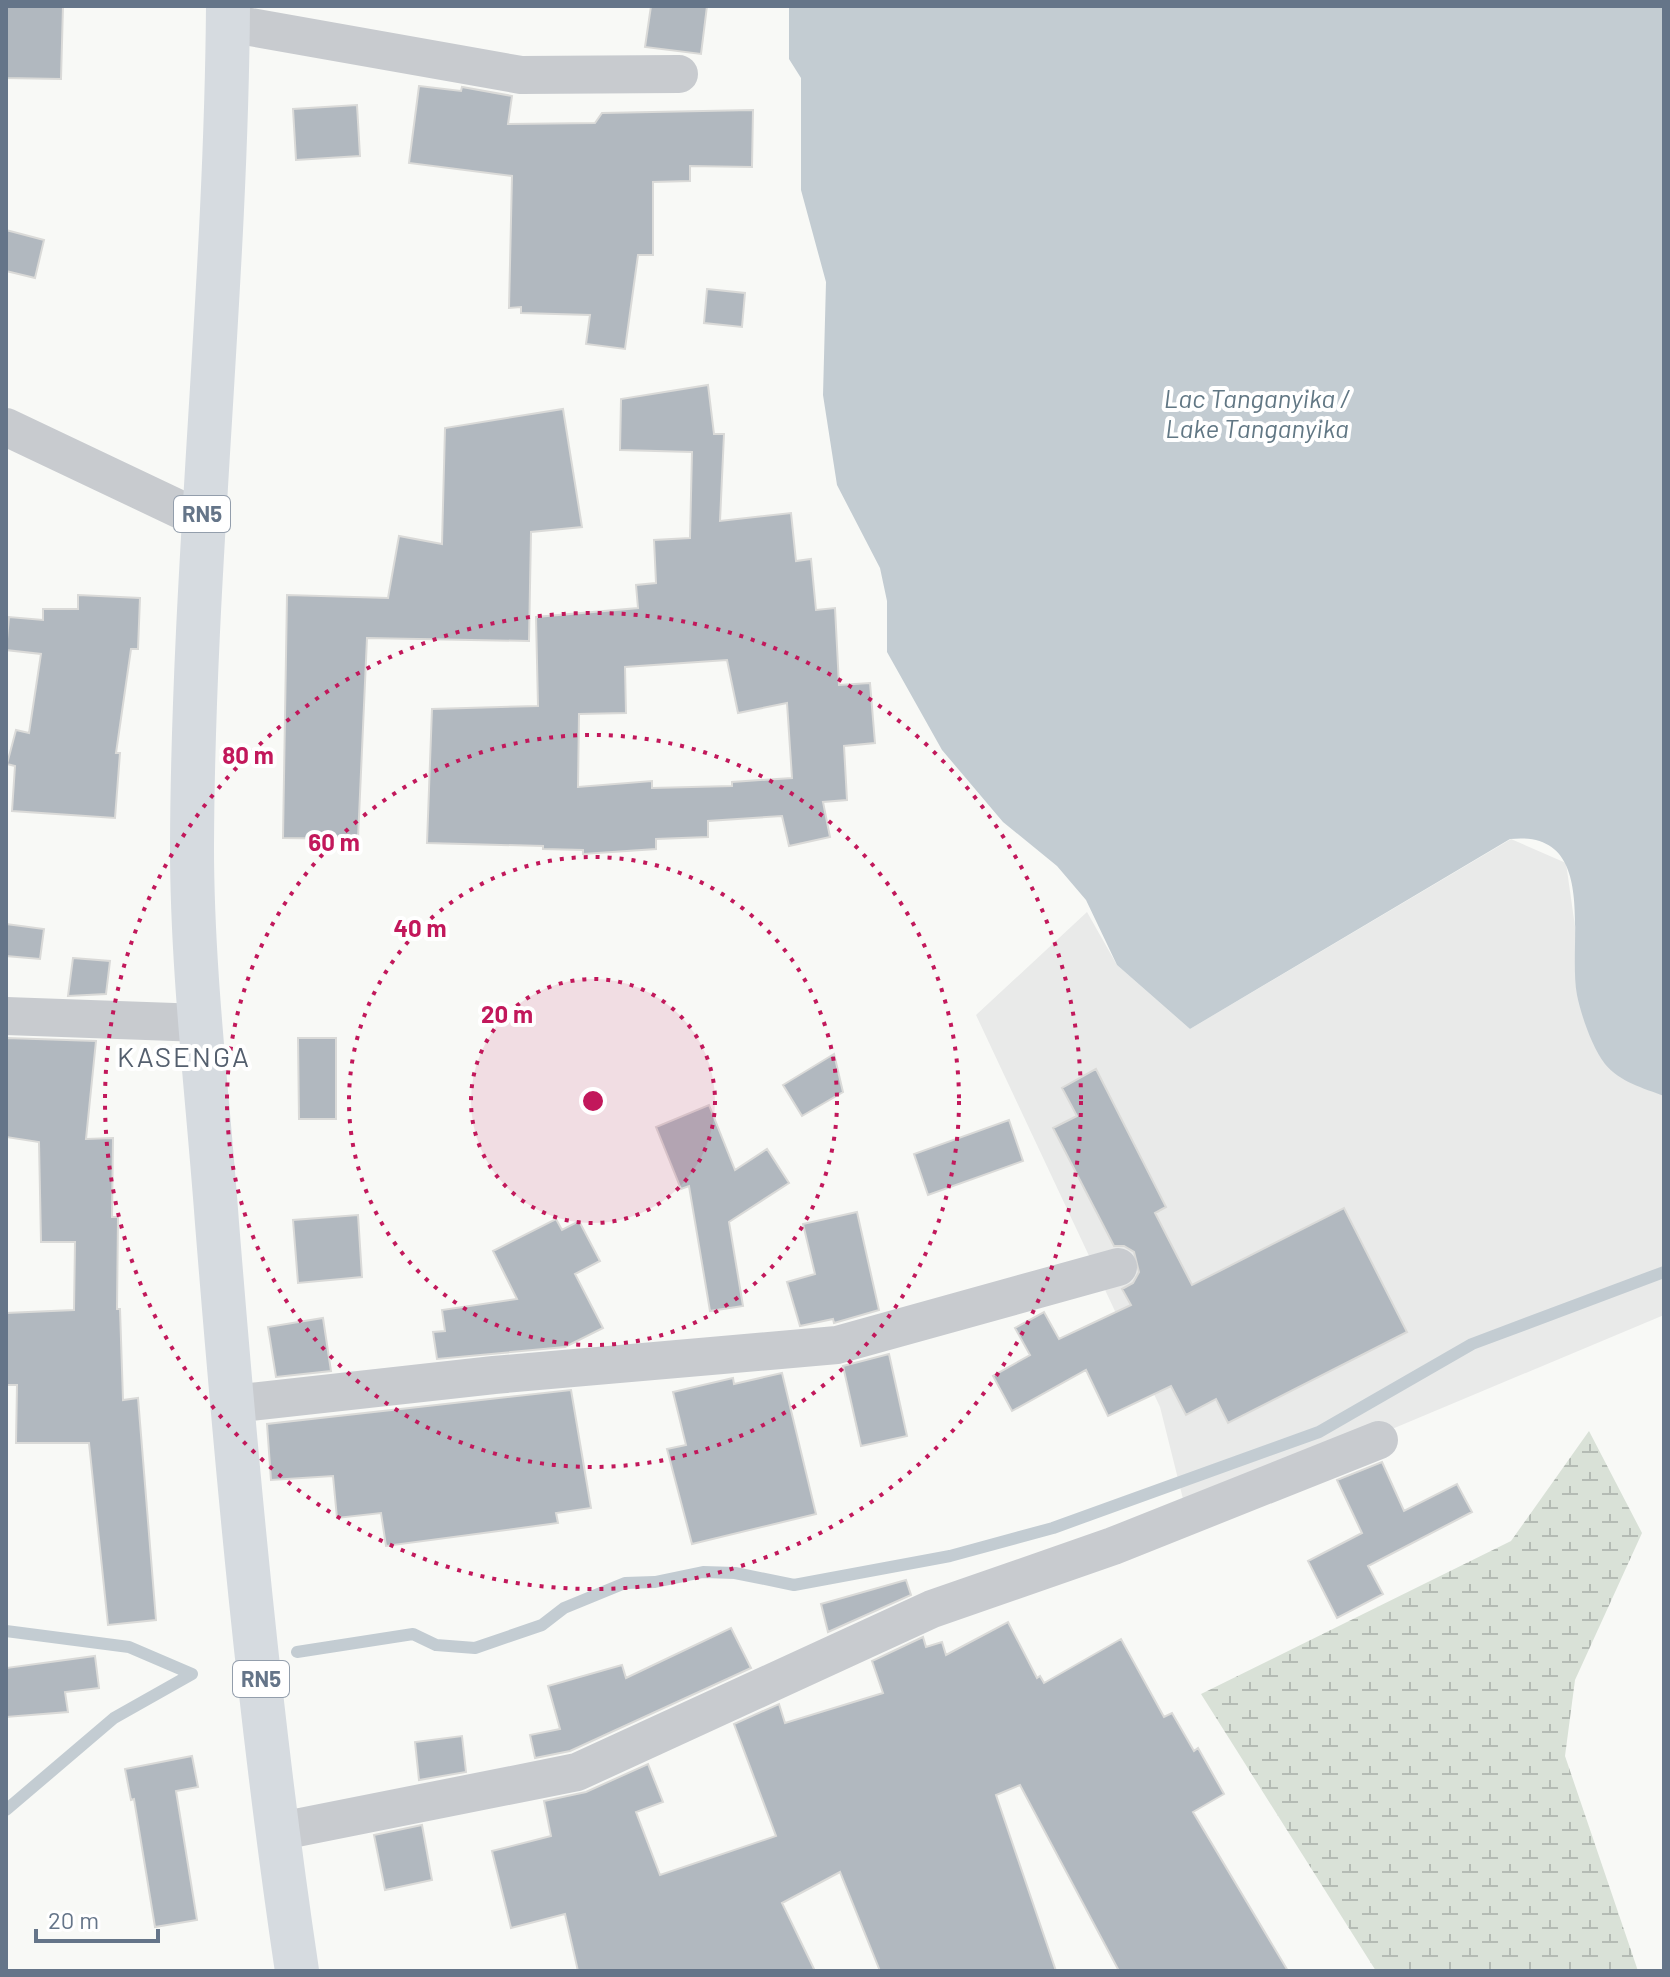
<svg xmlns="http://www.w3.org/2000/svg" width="1670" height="1977" font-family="Barlow,sans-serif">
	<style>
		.built { fill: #e9eae9 }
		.wetland { fill: url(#wetland-marsh) }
		.water { fill: #c3ccd2 }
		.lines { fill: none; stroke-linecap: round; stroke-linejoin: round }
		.stream { stroke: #c3ccd2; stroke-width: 12 }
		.building { fill: #b1b8bf; stroke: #dadad8; stroke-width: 2; fill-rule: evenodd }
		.street { stroke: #c8cbcf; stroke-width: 38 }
		.highway { stroke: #d6dbe0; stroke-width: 44 }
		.ring { fill: none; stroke: #c2185b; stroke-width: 4; stroke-dasharray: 4 8 }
		.labels { text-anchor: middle; stroke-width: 8; stroke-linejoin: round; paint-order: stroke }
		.shield { fill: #fff; stroke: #939eac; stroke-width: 2 }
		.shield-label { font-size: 22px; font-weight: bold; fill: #657589 }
		.water-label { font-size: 26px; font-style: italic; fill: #617784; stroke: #fff }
		.quarter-label { font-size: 28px; letter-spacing: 2px; fill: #545f6e; stroke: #fff }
		.centre { fill: #c2185b; stroke: #fff; stroke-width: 4 }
		.ring-label { font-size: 24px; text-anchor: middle; font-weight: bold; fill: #c2185b; stroke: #fff; stroke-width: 8; stroke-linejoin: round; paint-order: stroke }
	</style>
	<defs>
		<pattern id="wetland-marsh" width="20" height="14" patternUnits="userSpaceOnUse" patternTransform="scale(2)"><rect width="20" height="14" fill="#d9e1d7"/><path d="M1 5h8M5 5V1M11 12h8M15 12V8" fill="none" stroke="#b4bbb4"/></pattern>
	</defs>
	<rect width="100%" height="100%" fill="#f8f9f6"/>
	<path class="built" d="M1511,839L1566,863L1590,1032L1664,1094V1315L1187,1515L1160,1407L976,1015L1087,912L1117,965L1190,1029Z"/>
	<path class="wetland" d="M1589,1431L1642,1533L1575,1680L1565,1756L1638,1971H1376L1201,1694L1511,1541Z"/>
	<path class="water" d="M789,6H1664V1096C1643,1088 1620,1082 1605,1064C1592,1047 1581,1015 1577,995C1567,942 1600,829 1510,839L1190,1029L1117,965L1086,900L1057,866L1003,822L942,750L887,652V601L880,568L837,485L823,395L826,282L801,190V78L789,59Z"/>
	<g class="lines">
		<path class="stream" d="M6,1631L129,1647L192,1674
			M297,1652L413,1634L436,1645L475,1648L542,1625L564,1608L625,1583L655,1582L703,1572L735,1573L794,1585L950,1556L1053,1528L1319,1432L1472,1344L1664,1272
			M6,1810L114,1718L192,1674"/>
	</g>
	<path class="building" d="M6,6H63L61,79L6,78Z
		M651,6H707L701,54L645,47Z
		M419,86L461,91L462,87L512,96L508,124L595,123L602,113L753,110L752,167L690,166V181L653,182V255H638L625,349L586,344L590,315L521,313V307L509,308L512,176L409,163Z
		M357,105L360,156L296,160L293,109Z
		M6,230L44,240L35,278L6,271Z
		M707,289L745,293L742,327L704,323Z
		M708,385L714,434H724L720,521L791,513L796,561L811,559L816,610L835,608L839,685L870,683L875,743L844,746L847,800L823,802L830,837L789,846L782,816L708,821V837L656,839V849L583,854V850L543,849V846L427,843L432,709L538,706L536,617L638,608L636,585L656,583L654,540L690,538L692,452L620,450L621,399ZM727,660L738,713L787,703L792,778L732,782V786L652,788V781L578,787L579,714L626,713L625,667Z
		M563,409L582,527L531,532L529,641L367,638L358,839L283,838L287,595L388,598L399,536L442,544L445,428Z
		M78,595L140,598L138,649H131L116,753H120L115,818L12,811L15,766L7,764L16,730L29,733L41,654L6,650L9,617L43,620V609H78Z
		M6,924L44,929L40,959L6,956Z
		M73,958L110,961L106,994L68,996Z
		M6,1038L96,1041L86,1139L113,1138L112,1217H118L117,1309H120L123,1400L138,1398L156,1620L108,1625L89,1443H16L17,1385H6V1313L74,1310L75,1242H41L39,1142L6,1137Z
		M298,1038H336V1119H299Z
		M834,1054L843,1092L802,1116L783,1085Z
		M1096,1069L1166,1207L1155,1213L1192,1285L1344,1208L1407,1332L1228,1423L1216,1399L1186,1415L1171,1386L1108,1416L1086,1370L1012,1411L993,1376L1030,1355L1015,1328L1044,1312L1059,1339L1131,1305L1122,1289L1133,1283L1139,1272L1134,1252L1124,1246H1114L1053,1128L1077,1116L1062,1088Z
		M709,1105L735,1170L767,1149L789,1183L729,1222L743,1306L710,1311L689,1186L681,1189L656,1127Z
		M1009,1120L1023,1161L928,1195L914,1154Z
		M857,1212L879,1310L834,1323L833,1319L800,1326L787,1282L815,1274L803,1224Z
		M358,1215L362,1277L298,1283L293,1220Z
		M556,1219L562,1230L579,1221L600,1261L575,1274L603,1328L565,1347L437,1359L433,1332L445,1331L442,1310L517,1299L493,1251Z
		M323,1318L331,1371L276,1377L268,1327Z
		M889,1354L907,1436L861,1446L843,1366Z
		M782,1373L816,1514L692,1544L667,1449L686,1445L673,1392L733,1378L734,1384Z
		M571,1390L591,1508L556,1513L558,1523L386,1546L381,1513L337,1518L333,1476L271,1480L267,1424Z
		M1382,1462L1404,1511L1457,1484L1472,1512L1368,1566L1383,1594L1337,1618L1308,1561L1362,1533L1337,1480Z
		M906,1580L911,1595L828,1632L821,1604Z
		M1008,1622L1037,1678L1040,1676L1044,1683L1121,1639L1164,1717L1172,1713L1194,1751L1198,1748L1224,1794L1193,1812L1288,1971H1119L1020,1785L996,1795L1056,1971H880L840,1872L782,1903L815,1971H578L565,1914L511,1928L492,1851L551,1836L544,1801L586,1792L648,1764L663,1802L636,1812L660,1875L776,1836L734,1724L779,1704L785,1723L883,1693L872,1661L923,1637L926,1647L942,1642L946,1655Z
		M731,1628L751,1668L570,1751L535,1758L530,1735L560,1729L548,1686L622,1665L626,1678Z
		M95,1656L99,1688L65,1692L68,1712L6,1717V1668Z
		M462,1736L466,1772L419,1780L415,1742Z
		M192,1756L198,1787L176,1791L197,1920L155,1927L134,1799L131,1800L125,1769Z
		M422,1825L432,1880L385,1890L374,1835Z"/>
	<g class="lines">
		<path class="street" d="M228,23L521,75L679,74
			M6,427L202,520
			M6,1016L202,1023
			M232,1404L494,1375L837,1345L1118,1267
			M276,1832L577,1772L932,1609L1113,1546L1379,1440"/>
		<path class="highway" d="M228,6C226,287 193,566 192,847C192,972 208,1098 217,1223C237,1472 260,1723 297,1971"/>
	</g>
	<circle cx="593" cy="1101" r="122" fill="#c2185b" fill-opacity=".12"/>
	<g class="ring">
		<circle cx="593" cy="1101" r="122"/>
		<circle cx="593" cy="1101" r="244"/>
		<circle cx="593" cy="1101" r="366"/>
		<circle cx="593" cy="1101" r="488"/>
	</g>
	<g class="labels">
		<g class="shield">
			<rect x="174" y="496" width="56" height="36" rx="6"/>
			<rect x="233" y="1661" width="56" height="36" rx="6"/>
		</g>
		<g class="shield-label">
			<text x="202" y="522">RN5</text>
			<text x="261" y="1687">RN5</text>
		</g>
		<g class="water-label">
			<text x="1257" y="408">Lac Tanganyika /<tspan x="1257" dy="30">Lake Tanganyika</tspan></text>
		</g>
		<g class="quarter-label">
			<text x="184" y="1067">KASENGA</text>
		</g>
	</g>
	<circle cx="593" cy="1101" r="12" class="centre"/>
	<g class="ring-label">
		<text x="248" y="764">80 m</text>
		<text x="334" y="851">60 m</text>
		<text x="420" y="937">40 m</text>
		<text x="507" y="1023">20 m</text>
	</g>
	<rect width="1670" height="1977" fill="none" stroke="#657589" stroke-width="16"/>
	<path d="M36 1929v12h122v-12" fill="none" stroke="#657589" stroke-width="4"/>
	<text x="48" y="1929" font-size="24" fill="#657589" stroke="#ffffff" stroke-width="6" paint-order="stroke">20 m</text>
</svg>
